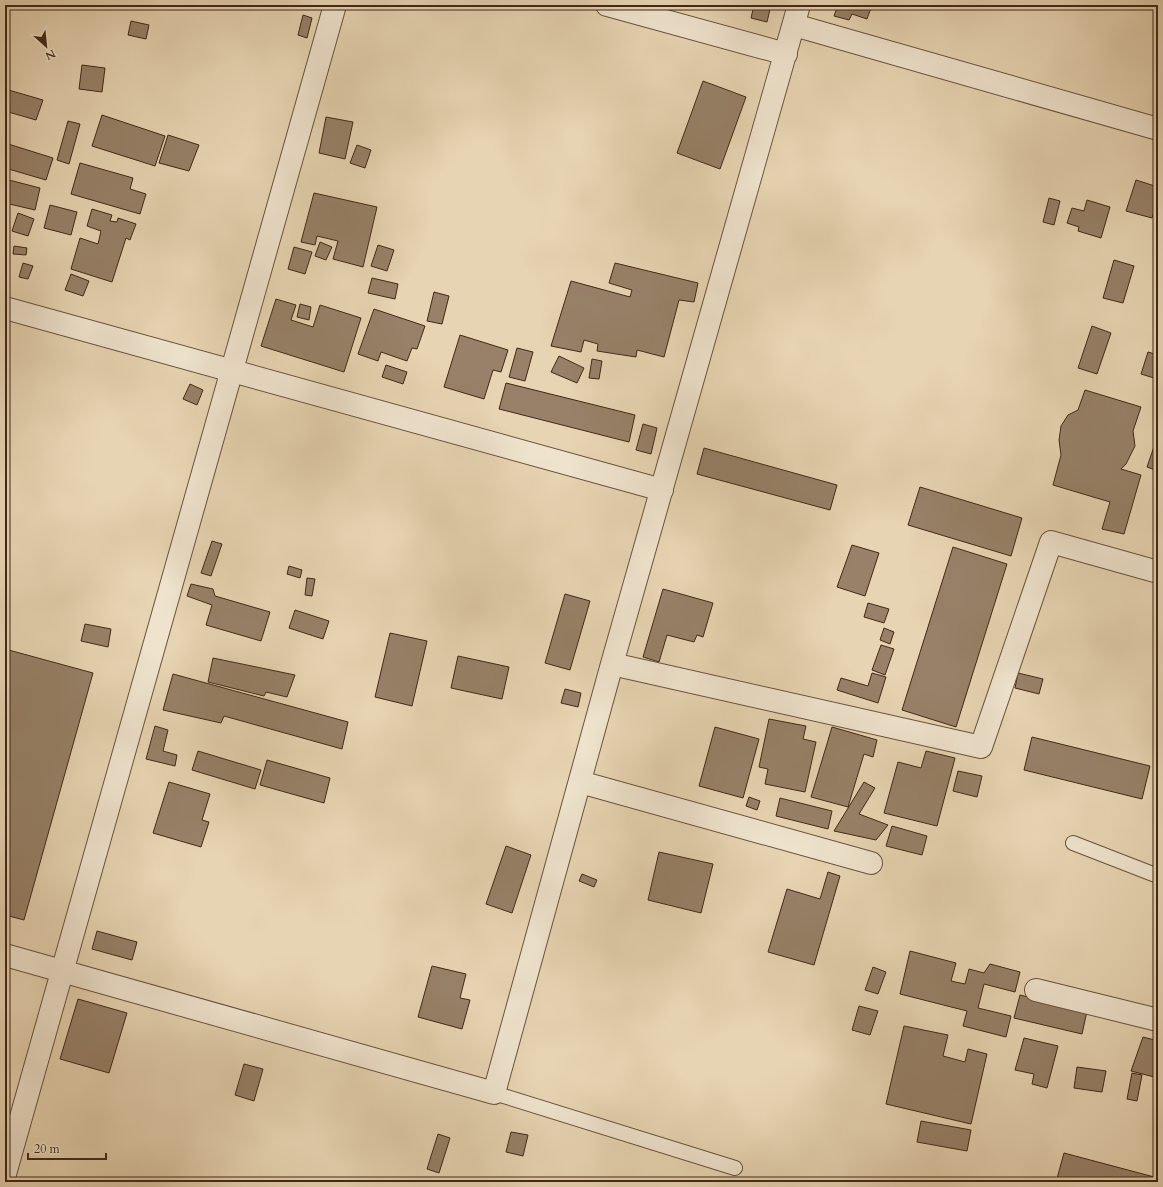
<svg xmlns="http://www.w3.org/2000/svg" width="1163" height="1187" font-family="Cardo,serif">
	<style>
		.building { fill: #978168; stroke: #412817 }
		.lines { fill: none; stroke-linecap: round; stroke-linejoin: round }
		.service-casing { stroke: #6a533e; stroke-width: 16 }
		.minor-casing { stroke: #6a533e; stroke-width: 24 }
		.service { stroke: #efe3cd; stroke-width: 14 }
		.minor { stroke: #efe3cd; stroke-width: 22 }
	</style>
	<rect width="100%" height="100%" fill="#e7d4b2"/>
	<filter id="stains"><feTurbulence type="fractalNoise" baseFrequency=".005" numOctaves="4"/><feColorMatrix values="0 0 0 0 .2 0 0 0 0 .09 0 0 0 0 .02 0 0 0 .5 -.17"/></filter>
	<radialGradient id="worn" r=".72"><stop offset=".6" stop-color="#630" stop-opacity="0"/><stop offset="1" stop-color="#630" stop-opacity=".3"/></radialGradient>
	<path class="building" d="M754,5H771L767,22L751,18Z
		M838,5H872L867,19L852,14L849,20L834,16Z
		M303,15L312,18L307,38L298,35Z
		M131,21L149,25L146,39L128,35Z
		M82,65L105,68L102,92L79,89Z
		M703,81L746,97L720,169L677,153Z
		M5,89L43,100L36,120L5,111Z
		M102,115L165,136L155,166L92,146Z
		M326,117L353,122L345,159L319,153Z
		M68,121L80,124L69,164L57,160Z
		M168,135L199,145L189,171L159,163Z
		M5,143L53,158L46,180L5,168Z
		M357,145L371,150L365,168L350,163Z
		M80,163L133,178L130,189L146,194L140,214L71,194Z
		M5,179L40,188L35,210L5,203Z
		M1136,180L1158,187V199L1152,218L1126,211Z
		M314,193L377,207L363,267L333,259L338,241L317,236L315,245L301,242Z
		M1049,198L1060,201L1054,225L1043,222Z
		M1087,200L1110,207L1101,238L1078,231L1079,227L1067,223L1072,208L1084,211Z
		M50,205L77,212L71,235L44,228Z
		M92,209L112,215L110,221L117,222L118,218L136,224L130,240L126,238L112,282L71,269L80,238L98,244L101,231L87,226Z
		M18,213L34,219L28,236L12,231Z
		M320,242L332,247L326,260L315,256Z
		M378,245L394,250L387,271L371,266Z
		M14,246L27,248L26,255L13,254Z
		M294,247L312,252L305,274L288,269Z
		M1114,260L1134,266L1123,303L1103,298Z
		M23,263L33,266L28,279L19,277Z
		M615,263L698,283L694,302L679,300L664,357L637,350L636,357L597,351L598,344L584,340L581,352L551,346L571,281L630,297L632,290L609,283Z
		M71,274L89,281L83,296L65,290Z
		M372,278L398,284L395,299L368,293Z
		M434,292L449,296L442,324L427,321Z
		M276,299L296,305L291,320L313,327L320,305L361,318L344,372L261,346Z
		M300,304L311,307L309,320L297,317Z
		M374,309L425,326L417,349L412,348L407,361L381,352L378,361L358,354Z
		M1092,326L1111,333L1097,374L1078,368Z
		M460,335L508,350L501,372L493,370L484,399L444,387Z
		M517,348L533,352L525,381L509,377Z
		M1148,352L1158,355V364L1154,378L1141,374Z
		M559,356L584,368L577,383L551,372Z
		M592,359L602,361L599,379L589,378Z
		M386,365L407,372L403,384L382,377Z
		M506,383L635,415L629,442L499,409Z
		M190,384L203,390L197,405L183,399Z
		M1085,390L1141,407L1133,431L1135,446L1126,464L1121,469L1141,475L1124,534L1102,529L1110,502L1053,485L1061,455L1059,440L1061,426L1068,415L1078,410Z
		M643,424L657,428L651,454L636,450Z
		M1158,435V471L1147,467Z
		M704,448L837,485L830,510L697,474Z
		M920,487L1022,518L1011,556L908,525Z
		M212,541L222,544L211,576L201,573Z
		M852,545L879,553L865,596L837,587Z
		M953,547L1007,564L956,727L902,710Z
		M289,566L302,570L300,578L287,574Z
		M307,578L315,579L312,596L305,595Z
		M191,584L213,589L215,596L270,612L261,641L206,625L212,605L187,596Z
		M663,589L713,603L703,637L697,635L694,642L667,635L659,662L643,657Z
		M565,594L590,601L570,670L545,663Z
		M868,603L889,609L884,623L864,617Z
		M295,610L329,621L323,639L289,628Z
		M85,624L111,629L108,647L81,641Z
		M884,628L894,632L890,644L880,640Z
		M390,633L427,641L412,706L375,697Z
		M881,645L894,649L885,675L872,670Z
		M5,649L93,673L24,920L5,915Z
		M458,656L509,667L502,699L451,688Z
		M213,658L295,675L287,697L266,692L264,696L208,682Z
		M872,673L886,677L878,703L837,690L841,678L868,686Z
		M1018,673L1043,679L1039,694L1015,688Z
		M173,674L348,722L342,749L224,716L221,723L163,710Z
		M565,689L581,693L578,707L561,703Z
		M769,719L806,726L803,739L816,742L805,792L765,784L768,769L759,767Z
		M155,726L168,730L163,751L177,755L175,766L146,759Z
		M715,727L759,739L743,798L699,786Z
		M832,727L877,740L873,757L864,754L848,807L811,797Z
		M1032,737L1150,766L1142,799L1024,770Z
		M198,751L261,770L255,789L192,770Z
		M926,751L955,758L937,826L884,813L898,762L921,768Z
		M267,760L330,778L324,803L260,785Z
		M958,771L982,776L977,797L953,791Z
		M169,782L210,794L202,820L209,822L201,847L153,833Z
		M864,782L875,788L859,814L888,825L876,840L834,831Z
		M749,797L760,801L757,810L746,806Z
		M780,798L832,811L828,829L776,816Z
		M892,826L927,836L922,855L886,846Z
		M506,846L531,855L512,913L486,904Z
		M659,852L713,864L701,913L648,900Z
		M828,872L840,876L814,965L768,952L787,889L820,899Z
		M582,874L597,880L594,887L579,881Z
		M97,931L137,942L132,960L92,949Z
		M910,951L956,963L951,981L965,984L969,969L984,973L990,964L1020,972L1015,992L984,984L978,1008L1011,1016L1006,1037L963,1026L967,1011L900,994Z
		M432,966L466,974L460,998L470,1000L462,1029L418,1017Z
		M873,967L886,972L878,994L865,990Z
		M1020,995L1087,1011L1082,1034L1014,1018Z
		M78,999L127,1013L109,1073L60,1059Z
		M859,1006L878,1011L870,1035L852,1030Z
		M904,1026L948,1035L943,1056L965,1062L968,1049L987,1054L971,1124L886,1104Z
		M1143,1037L1158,1041V1078L1131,1071Z
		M1024,1038L1058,1046L1047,1088L1032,1084L1034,1074L1015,1070Z
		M244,1064L263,1069L254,1101L235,1095Z
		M1077,1067L1106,1071L1102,1092L1074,1088Z
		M1132,1073L1142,1075L1137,1101L1127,1099Z
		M921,1121L971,1130L967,1151L917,1142Z
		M511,1132L528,1135L523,1156L506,1152Z
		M438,1134L450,1138L439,1173L427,1169Z
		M1064,1153L1158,1178V1182H1056Z"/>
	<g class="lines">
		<defs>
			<path id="service" d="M1073,843L1158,876
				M494,1093L735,1168"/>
			<path id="minor" d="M607,5L786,54
				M794,25L1158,129
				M5,308L662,490
				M612,664L981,747L1051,542L1158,572
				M580,782L871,863
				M5,955L494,1093L612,664L799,5
				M1036,990L1158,1020
				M5,1174L335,5"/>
		</defs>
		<use href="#service" class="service-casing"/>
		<use href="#minor" class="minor-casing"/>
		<use href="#service" class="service"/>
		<use href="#minor" class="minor"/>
	</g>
	<rect width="1163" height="1187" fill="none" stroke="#e7d4b2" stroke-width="20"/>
	<rect x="6" y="6" width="1151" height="1175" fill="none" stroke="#412817" stroke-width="2"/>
	<rect x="10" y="10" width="1143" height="1167" fill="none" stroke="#412817"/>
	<g transform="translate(46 46) rotate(153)" stroke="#efe3cd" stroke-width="3" paint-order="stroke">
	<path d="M0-3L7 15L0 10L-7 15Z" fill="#412817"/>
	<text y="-6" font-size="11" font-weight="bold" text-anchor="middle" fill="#412817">N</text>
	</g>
	<path d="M28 1153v6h78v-6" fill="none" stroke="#412817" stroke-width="2"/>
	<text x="34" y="1153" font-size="12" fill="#412817" stroke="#efe3cd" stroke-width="3" paint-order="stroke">20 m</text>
	<rect width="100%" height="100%" filter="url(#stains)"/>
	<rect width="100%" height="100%" fill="url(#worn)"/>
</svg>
